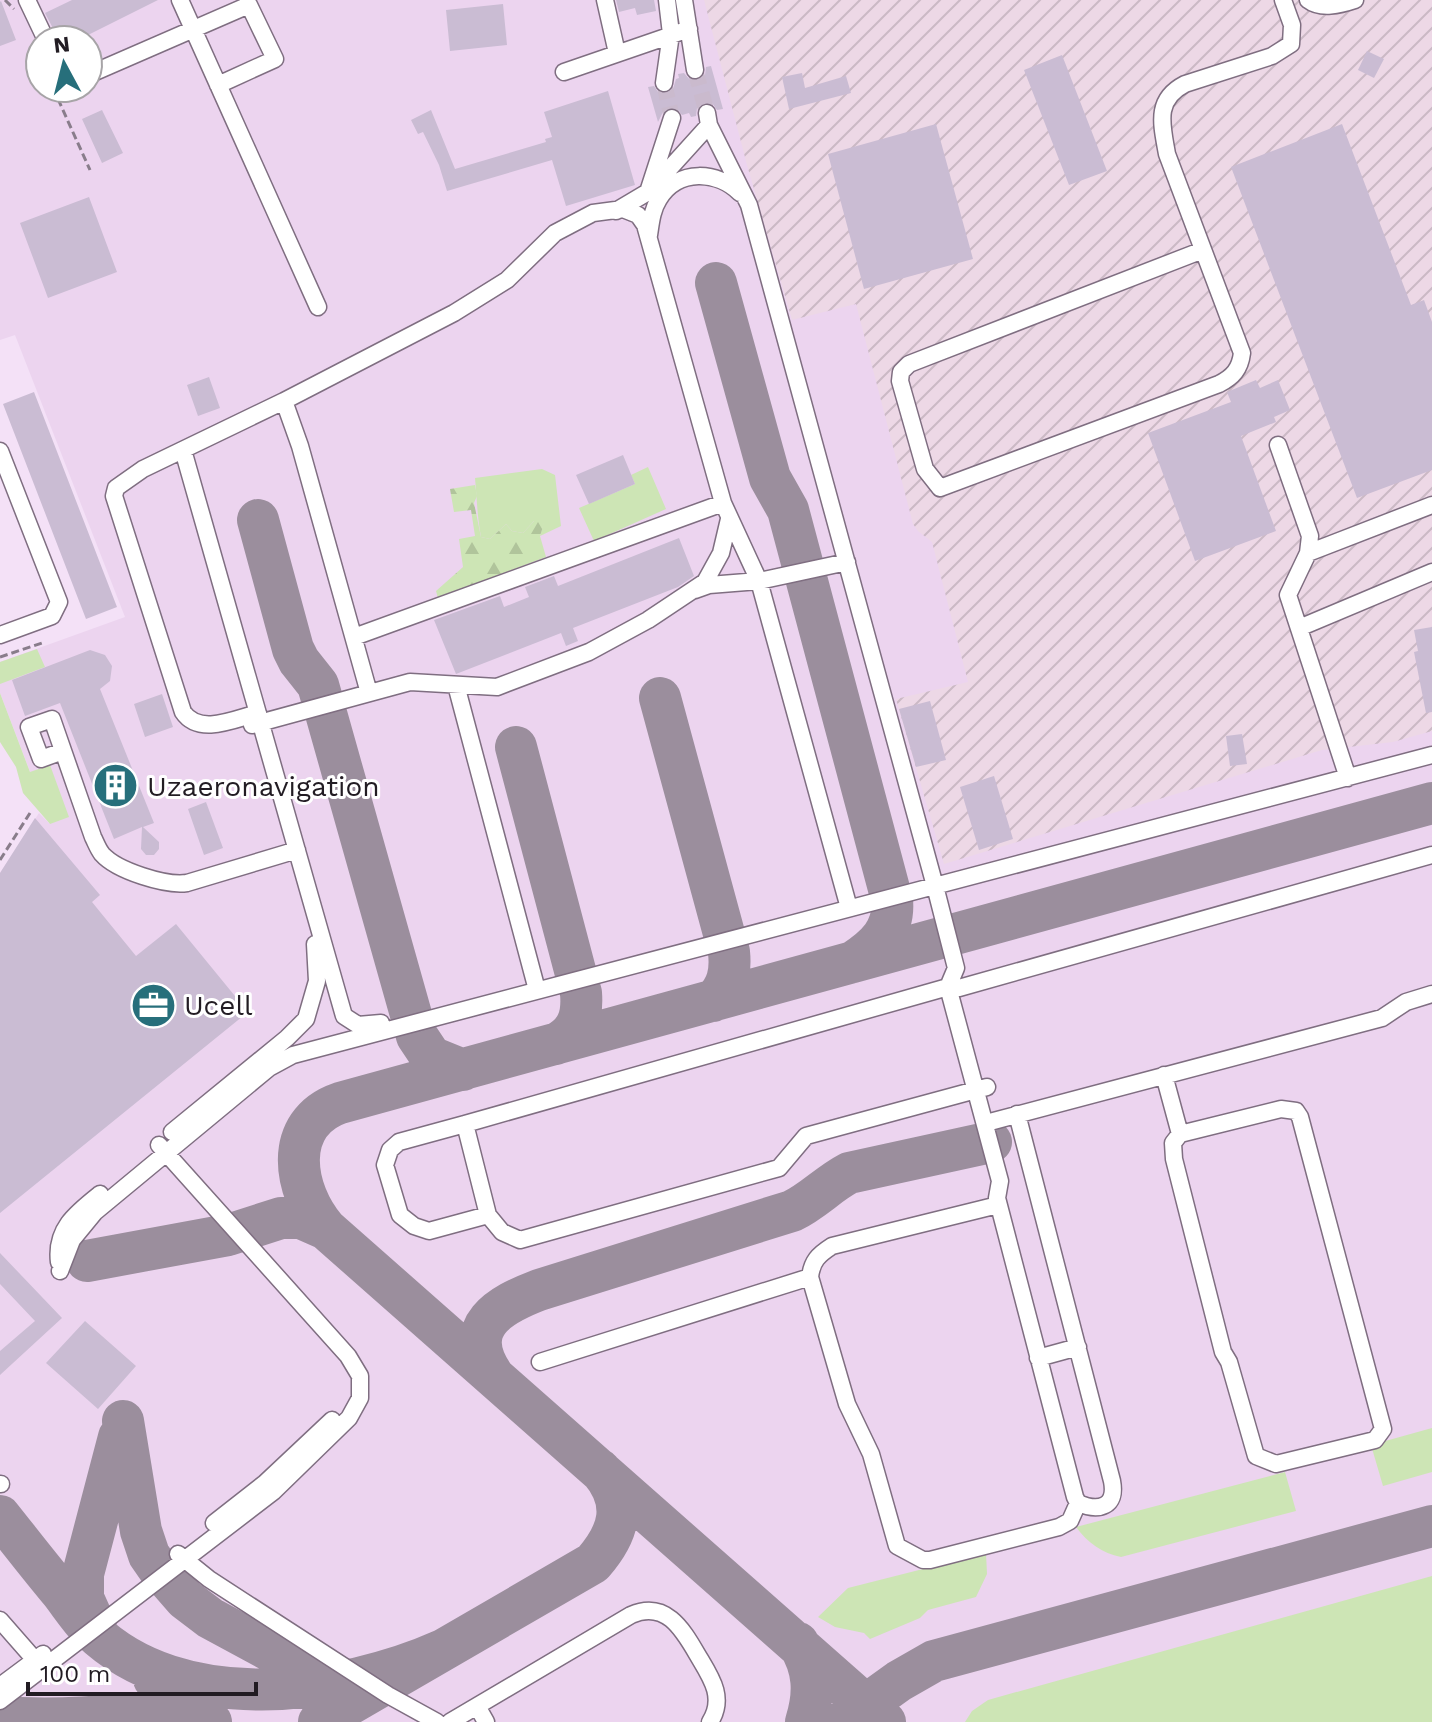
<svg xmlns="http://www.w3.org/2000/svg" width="1432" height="1722" font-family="'Work Sans',sans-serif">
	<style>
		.built { fill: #ecd4ef; fill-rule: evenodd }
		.industrial { fill: url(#industrial-furrows) }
		.green { fill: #cde5b5 }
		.forest { fill: url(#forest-firs) }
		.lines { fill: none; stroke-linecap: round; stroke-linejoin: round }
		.taxiway { stroke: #9b8e9d; stroke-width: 42 }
		.building { fill: #cabcd3 }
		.minor-tunnel { stroke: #cabacd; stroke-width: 16; stroke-dasharray: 16 8; stroke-linecap: butt }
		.minor-casing { stroke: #7f6e81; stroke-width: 19 }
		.path { stroke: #897d8b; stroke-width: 3; stroke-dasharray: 8 4; stroke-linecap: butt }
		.minor { stroke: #fff; stroke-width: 16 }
		.labels { text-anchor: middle; stroke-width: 6; stroke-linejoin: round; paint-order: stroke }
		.poi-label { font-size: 28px; fill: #221c23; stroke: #fff; text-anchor: start }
	</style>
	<defs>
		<pattern id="industrial-furrows" width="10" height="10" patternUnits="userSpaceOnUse" patternTransform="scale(2)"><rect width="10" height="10" fill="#edd8e6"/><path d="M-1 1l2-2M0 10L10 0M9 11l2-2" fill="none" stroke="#cbb9c5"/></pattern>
		<pattern id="forest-firs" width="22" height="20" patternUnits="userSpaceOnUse" patternTransform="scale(2)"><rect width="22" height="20" fill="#cde5b5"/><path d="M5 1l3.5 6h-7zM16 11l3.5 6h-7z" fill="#b0c49b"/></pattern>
	</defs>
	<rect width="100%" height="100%" fill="#f4e1f7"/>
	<path class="built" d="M0,0H1432V1722H0V873L39,813L50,824L0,693V662L125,617L15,335L0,340ZM40,40H88V88H40Z"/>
	<path class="industrial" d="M704,0H1432V731L1393,742L1322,750L944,864L896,699L968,682L932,542L918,531L913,524L856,304L792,320L747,165Z"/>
	<path class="green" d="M648,467L666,509L594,541L579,508L635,484L631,475Z
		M542,469L555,475L561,526L540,536L544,521H534L523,533L512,531L506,524L490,539L481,537C477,515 477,499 475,478Z
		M37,649L45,667L0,684V662Z
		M0,693L30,772L50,765L69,817L50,824L23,793L16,767L0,742Z
		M1432,1428V1472L1383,1486L1371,1445Z
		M1285,1472L1296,1511L1121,1557C1102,1553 1088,1543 1076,1527Z
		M986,1553L987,1574L976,1597L928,1610L920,1618L870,1639L864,1633L835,1627L818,1617L848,1588Z
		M1432,1576V1722H965L972,1711L988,1700Z"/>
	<path class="forest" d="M475,485L477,496L474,503L481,537L490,539L506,524L512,531L523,533L534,521L545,520L540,536L546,557L438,598L436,591L463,567L459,539L475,536L471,510L454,512L450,489Z"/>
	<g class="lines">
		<path class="taxiway" d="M716,283L770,478L788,510L892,900C895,930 876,947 853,962
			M258,520L293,649L299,661L318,685L417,1036L431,1057L463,1070
			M660,698L729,952C731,971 728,988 713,1001
			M516,747L581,993C583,1017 577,1033 556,1044
			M87,1261L228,1235L281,1218H301L326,1229
			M492,1374C461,1326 500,1305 539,1290L792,1211C813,1201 828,1184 849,1173L991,1142
			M123,1421L141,1531L149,1555L158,1568L185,1599L210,1618L334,1685
			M0,1516C20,1541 40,1567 61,1592C71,1605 80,1619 91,1630C180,1716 340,1696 443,1650
			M96,1627L83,1598V1574L119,1437
			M798,1643C814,1669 815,1693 806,1722
			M154,1679L211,1722
			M0,1717C70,1722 138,1715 207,1703
			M319,1722L593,1563C620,1532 628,1503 600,1470
			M842,1722L899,1681L934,1661L1432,1526
			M885,1722L326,1229C293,1191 282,1123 340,1103L1432,803"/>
	</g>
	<path class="building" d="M72,0H158L78,40H59L45,13Z
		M616,0H654L656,11L637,15L635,8L619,12Z
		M1,1L16,40L0,46V2Z
		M503,4L507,45L450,51L446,10Z
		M1367,51L1384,59L1374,78L1358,70Z
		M1062,55L1107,171L1069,185L1024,70Z
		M711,66L723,109L717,110L712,103L704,102L697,108L696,116L691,117L689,113L682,115L676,108L670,107L664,110L658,122L648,87L654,86L658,92L667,93L673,89L676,79L679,78L678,74L684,73L690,80L697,81L705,75L706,67Z
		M802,73L805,88L846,76L851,93L789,109L782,77Z
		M608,91L635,185L566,206L552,160L447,191L439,165L423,132L418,134L411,120L431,110L455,169L546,142L545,139L552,137L544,112Z
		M102,110L123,153L102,163L82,119Z
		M936,124L973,259L864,289L828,154Z
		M1342,124L1411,305L1424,300L1432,322V470L1357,498L1231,167Z
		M89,197L117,272L48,298L20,223Z
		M209,377L220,408L198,416L187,385Z
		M1256,380L1260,388L1278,380L1290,410L1274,417L1276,422L1241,436L1276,531L1195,561L1148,433L1231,402L1227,392Z
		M34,392L117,607L86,619L3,404Z
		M623,455L635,484L589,504L576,475Z
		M679,538L694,576L678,587L573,628L578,641L566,646L561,633L456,674L434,620L500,596L504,607L529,597L525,587L554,576L558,586Z
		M1432,627V712L1426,713L1414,652L1418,651L1414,630Z
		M90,650L105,655L112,666L110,681L100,689L154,823L143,827L159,842V849L154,855H146L141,849L142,827L114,839L60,703L25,716L12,680Z
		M162,694L173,727L145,737L134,704Z
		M930,701L946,760L916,767L899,709Z
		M1242,734L1247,764L1230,766L1226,736Z
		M994,776L1013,839L979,850L960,787Z
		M206,802L223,848L204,855L188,809Z
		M35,818L100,895L92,902L136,956L176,924L248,1012L0,1213V873Z
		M0,1253L62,1318L0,1375V1351L35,1321L0,1284Z
		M85,1321L136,1366L98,1409L46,1363Z"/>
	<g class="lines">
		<path class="minor-tunnel" d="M695,70L707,113
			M664,83L672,118"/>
		<defs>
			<path id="minor" d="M27,0L46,40
				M180,0L318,307
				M605,0L617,53
				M684,0L695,70
				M1308,0C1321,10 1340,5 1355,0
				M564,72L689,29
				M88,75L249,5L275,59L218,85
				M664,83L671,34L667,0
				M707,113L709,125L749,205L935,886L956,968L948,987L1000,1181L997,1198L1075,1497L1078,1503C1099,1512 1117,1507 1112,1481L1017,1114
				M652,188L709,125
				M616,211L648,192L672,118
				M649,235C651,222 652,210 659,199C678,168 718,171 740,193
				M1203,250L909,364L901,372L900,381L925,469L940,488L1219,384C1233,377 1240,369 1242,353L1167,154C1162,125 1154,100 1185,84L1272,56L1291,44L1292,25L1283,0
				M284,401L300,446L369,693
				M1278,445L1310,536L1308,553L1288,595L1348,778
				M183,450L344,1016L358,1025L381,1023
				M0,451L59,602L52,616L0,635
				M1308,553L1432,505
				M695,590L709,585L759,581L847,562
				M1299,628L1432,572
				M354,637L723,503
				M456,685L537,990
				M258,713C235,719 199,736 183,712L114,496L116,488L143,469L284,401L454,313L507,280L555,233L593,213L623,209L638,215L645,225L723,503L759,581L849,908
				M252,725L410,682L497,687L589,652L648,620L705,582L721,553L729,519
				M63,751L41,759L29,727L52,719L93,837C96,843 98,849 102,854C117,871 166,886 187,883L297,850
				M1164,1075L1180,1134
				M987,1087L806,1136L779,1168L520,1240L502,1232L488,1215L465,1124L948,987L959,988L1432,855
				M1281,1109L1296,1111L1300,1117L1383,1429L1375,1440L1276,1464L1256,1456L1229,1362L1223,1352L1174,1159L1173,1143L1180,1134Z
				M986,1123L1382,1018L1406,1002L1432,994
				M465,1124L399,1142L390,1150L385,1165L400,1215L414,1226L429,1231L488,1215
				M172,1132L287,1038L306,1019L317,981L315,944
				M998,1205L832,1246C818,1255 812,1261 810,1277L847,1404L871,1454L897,1546L923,1560H930L1059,1527L1070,1521L1078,1503
				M59,1262C55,1229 76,1213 100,1194
				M60,1271L72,1240L95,1212L269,1068L293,1055L1432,755
				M1038,1358L1078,1347
				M540,1362L810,1277
				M0,1484H1
				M214,1523L265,1483L332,1420
				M178,1554L209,1579L388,1695L437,1722
				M0,1620L35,1660
				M0,1686L43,1654
				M0,1701L273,1492L349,1418L360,1398V1376L348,1356L159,1145
				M477,1706L486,1722
				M450,1722L631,1615C665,1600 682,1628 697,1654C710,1676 726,1697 710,1722"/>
		</defs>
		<use href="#minor" class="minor-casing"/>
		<path class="path" d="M5,0L14,9
			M53,88L90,170
			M0,657L45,642
			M0,860L30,813"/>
		<use href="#minor" class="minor"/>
	</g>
	<defs>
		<symbol id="building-disc" viewBox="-11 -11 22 22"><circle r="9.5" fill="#276f7b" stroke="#fff"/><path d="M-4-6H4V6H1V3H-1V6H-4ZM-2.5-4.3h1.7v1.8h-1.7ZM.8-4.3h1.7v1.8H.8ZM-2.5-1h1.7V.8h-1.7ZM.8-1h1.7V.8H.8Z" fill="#fff"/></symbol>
		<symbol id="office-disc" viewBox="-11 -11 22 22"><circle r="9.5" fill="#276f7b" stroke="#fff"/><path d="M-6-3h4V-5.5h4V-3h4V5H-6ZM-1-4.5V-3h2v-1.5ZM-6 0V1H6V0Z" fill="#fff"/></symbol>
	</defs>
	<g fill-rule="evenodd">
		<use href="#building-disc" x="90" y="760" width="51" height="51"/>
		<use href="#office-disc" x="128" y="980" width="51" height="51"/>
	</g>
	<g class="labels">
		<g class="poi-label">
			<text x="147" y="796">Uzaeronavigation</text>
			<text x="184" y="1015">Ucell</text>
		</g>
	</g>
	<g transform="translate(64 64) rotate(353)"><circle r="38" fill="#ffffff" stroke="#a7a4a7" stroke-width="2"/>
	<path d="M0-6L14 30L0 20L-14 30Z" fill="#276f7b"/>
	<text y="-12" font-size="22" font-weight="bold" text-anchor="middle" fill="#221c23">N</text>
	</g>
	<path d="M28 1682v12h228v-12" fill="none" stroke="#221c23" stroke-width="4"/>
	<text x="40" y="1682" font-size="24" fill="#221c23" stroke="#ffffff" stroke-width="6" paint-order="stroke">100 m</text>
</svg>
